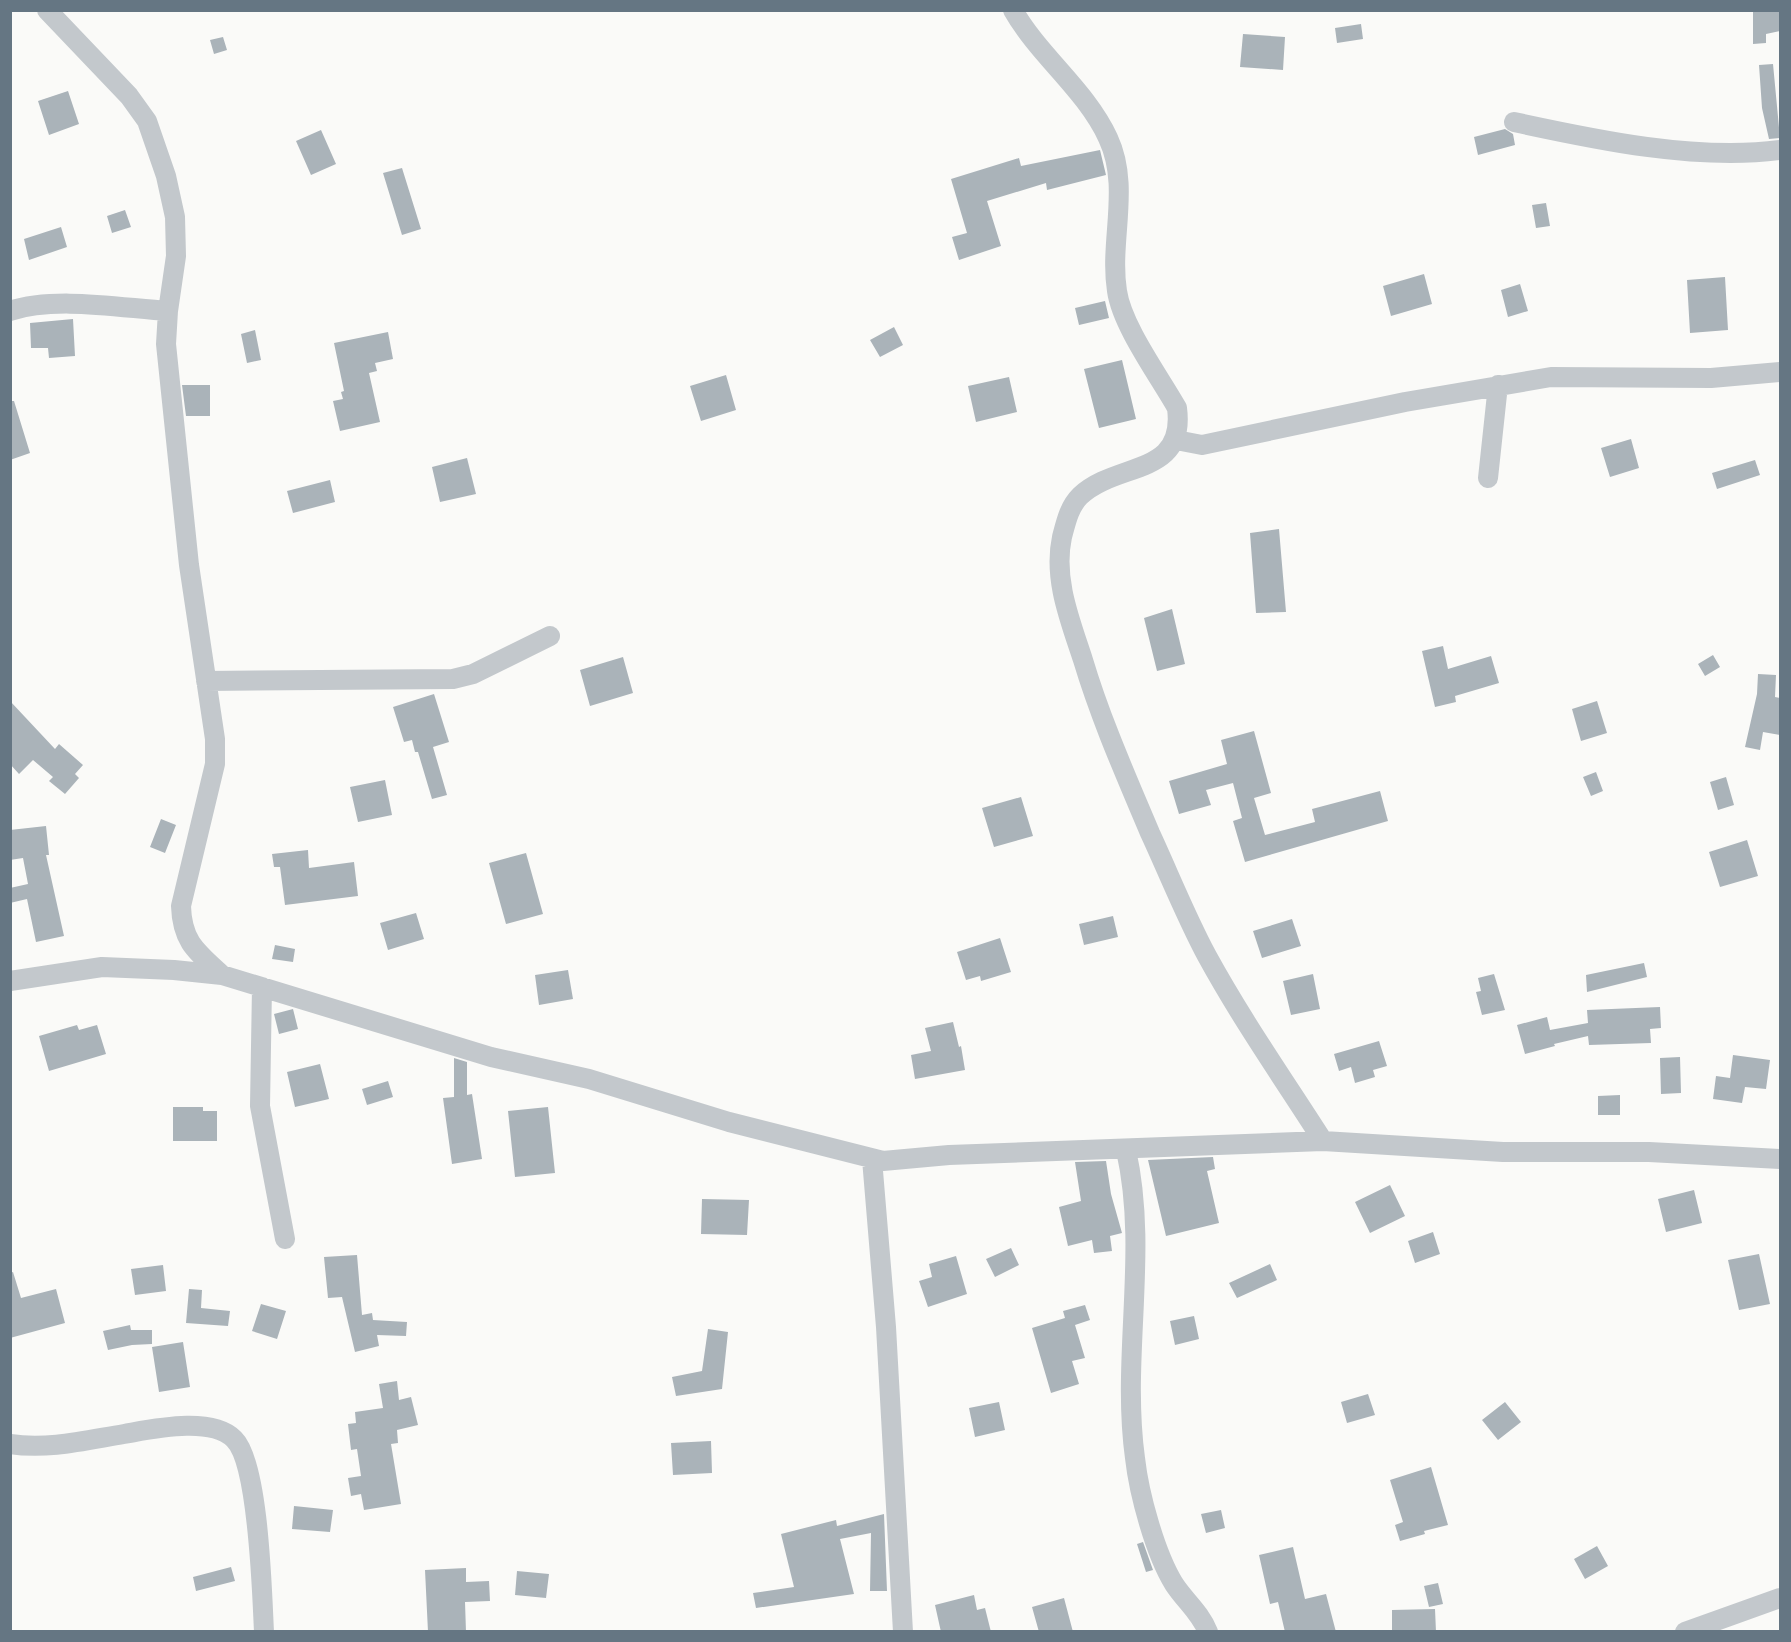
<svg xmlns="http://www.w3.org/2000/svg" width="1791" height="1642" font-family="Barlow,sans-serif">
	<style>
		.building { fill: #aab3b9 }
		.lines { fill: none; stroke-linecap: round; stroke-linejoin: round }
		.street { stroke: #c3c8cc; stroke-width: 20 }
	</style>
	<rect width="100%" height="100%" fill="#fafaf8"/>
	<path class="building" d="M1753,12H1780V31L1766,34V43L1753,44Z
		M1361,24L1363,39L1337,43L1335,28Z
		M1243,34L1285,37L1283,70L1240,67Z
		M223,37L227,50L214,54L210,40Z
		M1773,64L1780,138L1769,139L1762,108L1759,65Z
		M68,91L79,124L49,135L38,101Z
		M1505,129L1513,134L1515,145L1478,155L1474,137Z
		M321,130L336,164L311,175L296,141Z
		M1100,150L1106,175L1047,190L1046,183L987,201L1001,246L959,260L952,237L967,233L951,179L1019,158L1021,166Z
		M402,168L421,229L402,235L383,173Z
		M1546,203L1550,226L1536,228L1532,205Z
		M125,210L131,227L112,233L107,216Z
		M61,227L67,247L29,260L24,239Z
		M1424,274L1432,304L1391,316L1383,286Z
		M1725,277L1728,330L1690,333L1687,280Z
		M1520,284L1528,311L1508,317L1501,290Z
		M1105,301L1109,318L1079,325L1075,308Z
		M73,319L75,356L49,358L48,348H31L30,323Z
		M894,327L903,345L880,357L870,340Z
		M255,330L261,360L247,363L241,334Z
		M388,332L393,359L375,363L377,371L369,373L380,422L340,431L333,401L343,399L341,392L344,391L334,343Z
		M1122,360L1136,419L1099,428L1084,369Z
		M726,375L736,410L701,421L690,386Z
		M1009,377L1017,412L976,422L968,386Z
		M182,385H210V416H186Z
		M10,401H14L30,453L10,460Z
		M1631,439L1639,468L1610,477L1601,448Z
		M467,458L476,494L440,502L432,467Z
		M1755,460L1760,475L1717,489L1712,473Z
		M330,480L335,502L293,513L287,491Z
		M1279,529L1286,612L1256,613L1250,533Z
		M1172,609L1185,664L1157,671L1144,618Z
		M1443,646L1448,669L1491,656L1499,683L1455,696L1456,702L1435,707L1422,651Z
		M1713,655L1720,667L1705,676L1698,664Z
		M623,657L633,693L590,706L580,670Z
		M1758,674L1776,675L1775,697L1780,698V735L1763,732L1760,750L1745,747L1757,694Z
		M434,694L449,742L433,747L447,795L432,799L418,752H415L412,740L404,742L393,707Z
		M10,701L55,749L59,744L83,765L75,774L79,778L65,794L49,781L53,777L33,760L19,774L10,764Z
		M1597,701L1607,733L1581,741L1572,709Z
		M1254,731L1271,793L1254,798L1265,835L1315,822L1312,809L1380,791L1388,821L1245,862L1233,821L1242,818L1233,783L1206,790L1211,805L1179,814L1169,781L1227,764L1221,740Z
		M1596,772L1603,791L1591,796L1583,777Z
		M1726,777L1734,805L1718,810L1710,782Z
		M385,780L392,815L358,822L350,787Z
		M1021,797L1033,836L994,847L982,808Z
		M161,819L176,825L165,853L150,847Z
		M46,826L49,855H46L64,936L36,942L27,899L10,903V888L28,884L23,858L10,860V830Z
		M1747,840L1758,876L1720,887L1709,852Z
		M308,850L309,868L354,862L358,896L285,905L280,867H274L272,854Z
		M526,853L543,914L506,924L489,863Z
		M416,913L424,939L388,950L380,923Z
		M1113,916L1118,937L1084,945L1079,924Z
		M1292,919L1301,946L1262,958L1253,931Z
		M1000,938L1011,972L981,981L980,976L966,980L957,952Z
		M275,945L295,949L293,962L272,959Z
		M1644,963L1647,977L1587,992L1586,975Z
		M568,970L573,999L539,1005L535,975Z
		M1313,974L1320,1009L1291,1015L1283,981Z
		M1494,974L1505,1010L1482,1015L1476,992L1481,991L1478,978Z
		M1660,1007L1661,1028L1650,1029L1651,1043L1589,1045L1588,1036L1554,1044L1555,1046L1525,1054L1517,1025L1547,1017L1550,1030L1588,1023L1587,1010Z
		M293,1009L298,1029L279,1034L274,1014Z
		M953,1022L959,1047L961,1046L965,1070L915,1079L911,1055L931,1051L925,1028Z
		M77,1025L79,1030L97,1025L106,1054L49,1071L39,1036Z
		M1379,1041L1387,1066L1373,1070L1375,1077L1355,1083L1351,1067L1339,1071L1334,1054Z
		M1733,1055L1770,1060L1766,1089L1745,1087L1742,1103L1713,1099L1716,1076L1730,1078Z
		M1680,1057L1681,1093L1661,1094L1660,1058Z
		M454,1058L467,1062V1095L472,1094L482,1159L452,1164L443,1098L454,1097Z
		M320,1064L329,1099L295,1107L287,1072Z
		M388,1081L393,1097L367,1105L362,1089Z
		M1620,1095V1115H1598V1096Z
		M173,1107H203V1111H217V1141H173Z
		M548,1107L555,1173L515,1177L508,1111Z
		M1213,1157L1215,1169L1207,1171L1219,1223L1166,1236L1148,1160Z
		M1106,1161L1111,1194L1122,1233L1110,1236L1112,1251L1094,1253L1092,1240L1068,1246L1059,1207L1081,1201L1075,1162Z
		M1390,1185L1405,1216L1370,1233L1355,1202Z
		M1694,1190L1702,1223L1666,1232L1658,1199Z
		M702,1199L749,1200L747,1235L701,1234Z
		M1433,1232L1440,1254L1415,1263L1408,1241Z
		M1011,1248L1019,1265L995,1277L986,1259Z
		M1759,1254L1770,1304L1739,1310L1728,1260Z
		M357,1255L362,1315L372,1313L373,1320L407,1322L406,1336L377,1335L379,1346L355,1352L342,1297L328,1298L324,1257Z
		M956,1256L967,1294L928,1307L919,1281L932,1277L929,1264Z
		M1270,1264L1277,1280L1237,1298L1229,1283Z
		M163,1265L166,1291L135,1295L131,1269Z
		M13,1272L21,1298L56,1289L65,1323L10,1338V1273Z
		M189,1289L202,1290L201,1308L230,1311L228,1326L186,1323Z
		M261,1304L286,1311L277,1339L252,1331Z
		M1085,1305L1090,1320L1075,1325L1085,1358L1072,1361L1079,1384L1051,1393L1032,1328L1065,1318L1063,1311Z
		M1194,1316L1199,1339L1175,1345L1170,1321Z
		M130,1325L131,1330H152V1344L132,1345L108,1350L103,1331Z
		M708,1329L728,1332L722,1389L676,1396L672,1377L702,1371Z
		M183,1342L190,1387L159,1392L152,1347Z
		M397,1381L399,1400L411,1397L418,1425L397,1430L398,1443L391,1444L401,1504L364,1510L361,1494L351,1496L348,1478L361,1476L357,1449L351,1450L348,1424L356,1423L355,1412L383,1408L379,1384Z
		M1368,1394L1375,1415L1347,1423L1341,1402Z
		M999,1402L1005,1430L975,1437L969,1408Z
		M1505,1402L1521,1422L1498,1440L1482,1420Z
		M711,1441L712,1473L673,1475L671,1443Z
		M1431,1467L1448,1525L1424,1531L1425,1534L1400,1541L1395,1525L1403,1522L1390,1480Z
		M294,1506L333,1510L330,1532L292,1529Z
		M1221,1510L1225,1528L1206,1533L1201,1514Z
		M884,1514L887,1591H870L871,1533L840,1539L854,1594L756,1608L753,1593L794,1587L781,1534L836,1520L837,1526Z
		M1143,1542L1153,1570L1146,1572L1137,1544Z
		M1597,1546L1608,1566L1585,1579L1574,1559Z
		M1293,1547L1305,1599L1326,1594L1336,1632H1285L1278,1602L1270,1604L1259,1555Z
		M231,1567L235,1581L196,1591L193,1577Z
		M466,1568V1582L489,1581L490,1601L465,1602L466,1632H428L425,1570Z
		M517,1571L549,1574L546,1598L515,1595Z
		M1438,1583L1443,1604L1429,1607L1424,1586Z
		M974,1595L977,1610L985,1608L991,1632H941L935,1605Z
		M1064,1598L1073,1632H1039L1032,1607Z
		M1435,1609L1436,1632H1392V1610Z"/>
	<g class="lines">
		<path class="street" d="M47,10L129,96L147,121L166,176L175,217L176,256L168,311L166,344L189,565L215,739V764L181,906C182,942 197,952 222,975
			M1013,10C1039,56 1086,90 1108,138C1131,187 1109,240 1117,291C1122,326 1159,376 1177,408C1186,477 1117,461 1080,496C1069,507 1066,522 1062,537C1053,579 1070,620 1083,660C1101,720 1126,776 1150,833C1169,874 1186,917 1207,956C1242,1020 1284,1080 1323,1141
			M1514,122C1597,140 1696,161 1780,150
			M10,311C55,296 121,308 168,311
			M1176,440L1202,445L1405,402L1551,377L1711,378L1780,372
			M1488,478L1498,385
			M206,681L453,679L473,674L550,636
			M10,981L102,967L174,970L222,975L491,1057L589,1079L729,1122L883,1161L949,1155L1323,1141L1503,1152H1649L1780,1159
			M262,987L260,1106L285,1239
			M1126,1150C1149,1252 1121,1356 1135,1458C1139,1494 1155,1553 1174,1584C1185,1601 1200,1612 1208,1632
			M872,1159L886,1327L903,1632
			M10,1444C48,1450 87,1440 124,1434C153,1429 211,1416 234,1439C259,1463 262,1594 264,1632
			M1685,1632L1780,1598"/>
	</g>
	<rect width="1791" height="1642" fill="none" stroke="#657683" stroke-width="24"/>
</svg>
